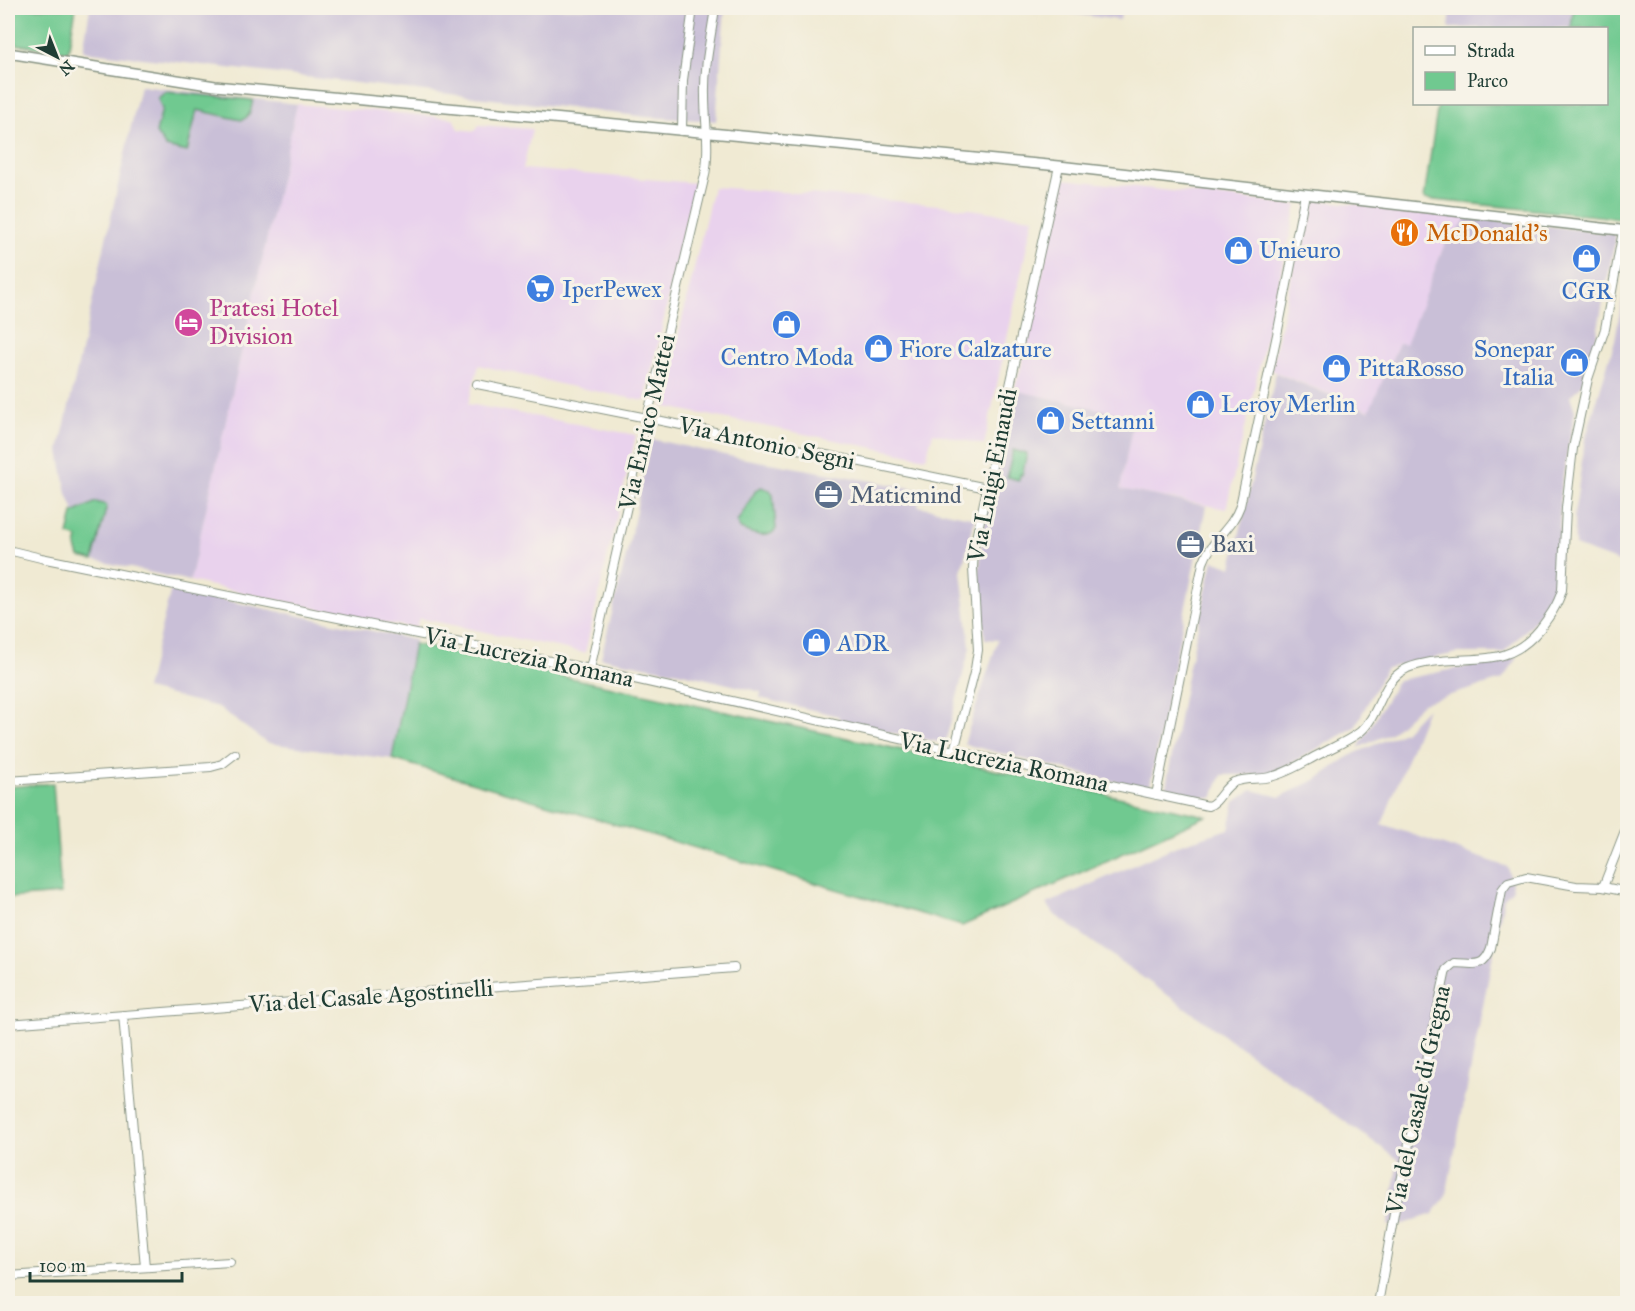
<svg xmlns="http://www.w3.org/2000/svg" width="1635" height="1311" font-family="'IM FELL Great Primer',serif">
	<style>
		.built { fill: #e9d2ed }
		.industrial { fill: #c9bfd7 }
		.green { fill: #70c990; stroke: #488362; stroke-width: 1.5 }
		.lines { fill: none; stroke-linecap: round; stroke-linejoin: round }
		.minor-casing { stroke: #889484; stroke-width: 10 }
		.tertiary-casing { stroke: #889484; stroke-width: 12 }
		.minor { stroke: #fff; stroke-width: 8 }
		.tertiary { stroke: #fff; stroke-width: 9 }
		.labels { text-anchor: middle; stroke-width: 6; stroke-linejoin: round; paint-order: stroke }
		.food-label { font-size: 24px; fill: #c56008; stroke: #f7f3e8; text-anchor: start }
		.shop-label { font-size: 24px; fill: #366cbe; stroke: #f7f3e8; text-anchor: start }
		.hotel-label { font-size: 24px; fill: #b23c85; stroke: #f7f3e8; text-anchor: start }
		.street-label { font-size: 24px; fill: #1f3d34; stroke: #f7f3e8 }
		.service-label { font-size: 24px; fill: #4e5e75; stroke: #f7f3e8; text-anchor: start }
	</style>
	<rect width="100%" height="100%" fill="#f7f3e8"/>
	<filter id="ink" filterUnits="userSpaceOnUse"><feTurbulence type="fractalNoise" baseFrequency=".0167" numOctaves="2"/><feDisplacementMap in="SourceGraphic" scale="12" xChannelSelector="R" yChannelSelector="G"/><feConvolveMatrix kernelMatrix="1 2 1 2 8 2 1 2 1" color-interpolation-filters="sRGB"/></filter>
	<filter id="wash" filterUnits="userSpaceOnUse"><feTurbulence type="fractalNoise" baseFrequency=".008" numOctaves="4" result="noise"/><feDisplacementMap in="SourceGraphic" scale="24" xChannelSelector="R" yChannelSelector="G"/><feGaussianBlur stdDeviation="1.35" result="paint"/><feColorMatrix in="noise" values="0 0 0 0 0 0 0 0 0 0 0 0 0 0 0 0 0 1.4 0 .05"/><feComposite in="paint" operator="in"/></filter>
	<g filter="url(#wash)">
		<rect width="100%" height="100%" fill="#f0ead3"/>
		<path class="built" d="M297,104L453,118L458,129L475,131L479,125L532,129L523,169L695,183L645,401L564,385L479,365L468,404L636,435L585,653L419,618L416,628L372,621L190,581Z
			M1063,179L1297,205L1226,509L1120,489L1134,417L1014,390L1020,372Z
			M713,187L875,199L948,206L1033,218L984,445L933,433L926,458L662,406Z
			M1308,199L1469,217L1445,243L1406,345L1399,343L1370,411L1271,370Z"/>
		<path class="industrial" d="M90,8H725L716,121L647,117L83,51Z
			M1026,8H1122L1120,20Z
			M1451,8H1574L1571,28H1449Z
			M140,86L297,104L190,581L94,560L67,494L59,451Z
			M1469,217L1616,234L1595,344L1582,385L1570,396L1575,411L1560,491L1559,589L1529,627L1503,653H1457L1386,668L1355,727L1271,775H1222L1212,798L1165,792L1188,671L1213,560L1232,567L1276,373L1369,411L1399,343L1406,344L1445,243Z
			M1627,272V565L1575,546L1574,517L1585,440L1615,340Z
			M1014,390L1134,417L1120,489L1206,506L1149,790L964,744L998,640L985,639L979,573L983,532Z
			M651,439L729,456L923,490L918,506L975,518L961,572L970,647L945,743L838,723L839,716L760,698L761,692L678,672L601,658L629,544Z
			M171,589L415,640L392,759L267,743L218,707L146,689Z
			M1518,657L1502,680L1423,703L1391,733L1358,748L1398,680Z
			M1427,708L1382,824L1508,867L1513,889L1504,898L1446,1196L1433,1214L1394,1227L1388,1225L1399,1160L1055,915L1047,904L1181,844L1229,829L1235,802L1252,790L1280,797L1317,779L1351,755L1404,732Z"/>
		<path class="green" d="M8,8H76L68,52L8,43Z
			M1574,8H1627V219L1424,199L1438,104H1606V28H1571Z
			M166,92L253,100L250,113L246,118L241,120L197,110L187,152L166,147L156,133L162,109L158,98Z
			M1013,450L1027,454L1022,475L1020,474L1019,480L1007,477Z
			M761,487L770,490L773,495L776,529C769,540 753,534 743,530L740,529L737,522L756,490Z
			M96,502L107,505L93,560L79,557L76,547L78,538L68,535L73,513Z
			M414,644L1206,816L962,926L392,759Z
			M53,783L61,894L8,898V787Z"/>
	</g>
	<g filter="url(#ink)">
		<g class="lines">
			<defs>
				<path id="minor" d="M682,131L683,80L693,8
					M477,384L647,418L987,488
					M8,550L41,558L590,669L954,751L1208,806C1220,802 1222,788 1234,782C1246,777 1258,780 1270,777C1288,773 1304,762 1320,754C1333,747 1348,741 1360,732C1380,715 1381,682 1404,670C1412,665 1422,664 1431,662C1475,655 1507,669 1540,629C1549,617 1558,605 1562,590L1566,508L1573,448L1588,379L1605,329L1623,231
					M590,669L647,418L705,175C710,148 705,122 705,96C704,66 711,37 715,8
					M954,751L975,669L978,650L973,569L974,547L1059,166
					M8,781L211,767L222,764L235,754
					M1156,795L1203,563C1211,540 1232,529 1240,506L1278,330L1305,194
					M1603,887L1628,823
					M123,1015L145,1267
					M8,1024L734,968
					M8,1276L230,1262
					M1378,1304L1394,1214L1446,970L1454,963C1472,963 1483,970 1491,948L1502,890L1508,882L1526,877L1576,886L1603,887L1628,892"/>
				<path id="tertiary" d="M8,53L215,86L1059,166L1628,231"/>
			</defs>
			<use href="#minor" class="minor-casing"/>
			<use href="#tertiary" class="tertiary-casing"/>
			<use href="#minor" class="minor"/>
			<use href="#tertiary" class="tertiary"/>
		</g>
	</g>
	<defs>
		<symbol id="restaurant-disc" viewBox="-11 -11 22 22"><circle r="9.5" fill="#e8710a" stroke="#f7f3e8"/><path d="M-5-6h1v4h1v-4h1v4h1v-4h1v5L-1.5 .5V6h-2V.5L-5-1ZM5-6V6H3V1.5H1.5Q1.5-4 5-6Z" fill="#fff"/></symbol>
		<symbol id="shop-disc" viewBox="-11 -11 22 22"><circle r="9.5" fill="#3f7fe0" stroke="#f7f3e8"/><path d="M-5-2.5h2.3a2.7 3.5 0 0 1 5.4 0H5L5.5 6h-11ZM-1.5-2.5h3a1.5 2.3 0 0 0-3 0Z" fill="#fff"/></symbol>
		<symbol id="supermarket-disc" viewBox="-11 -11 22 22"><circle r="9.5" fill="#3f7fe0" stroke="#f7f3e8"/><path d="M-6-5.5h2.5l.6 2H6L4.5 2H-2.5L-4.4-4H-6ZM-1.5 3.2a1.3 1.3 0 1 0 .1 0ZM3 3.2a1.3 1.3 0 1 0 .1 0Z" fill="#fff"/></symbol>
		<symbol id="hotel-disc" viewBox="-11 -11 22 22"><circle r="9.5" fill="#d1479c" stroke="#f7f3e8"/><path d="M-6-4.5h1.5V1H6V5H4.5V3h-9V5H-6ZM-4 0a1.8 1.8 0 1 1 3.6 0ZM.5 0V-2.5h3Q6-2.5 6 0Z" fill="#fff"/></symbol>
		<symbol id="office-disc" viewBox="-11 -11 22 22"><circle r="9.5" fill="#5c6f8a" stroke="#f7f3e8"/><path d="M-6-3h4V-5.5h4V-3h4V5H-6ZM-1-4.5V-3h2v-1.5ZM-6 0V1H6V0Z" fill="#fff"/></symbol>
	</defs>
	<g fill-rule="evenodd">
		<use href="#restaurant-disc" x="1388" y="216" width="33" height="33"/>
		<use href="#shop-disc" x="1222" y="234" width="33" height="33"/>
		<use href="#shop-disc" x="1570" y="242" width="33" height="33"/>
		<use href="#supermarket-disc" x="524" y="272" width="33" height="33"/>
		<use href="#hotel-disc" x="172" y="306" width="33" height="33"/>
		<use href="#shop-disc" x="770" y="308" width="33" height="33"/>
		<use href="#shop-disc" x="862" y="332" width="33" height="33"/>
		<use href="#shop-disc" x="1558" y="346" width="33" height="33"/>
		<use href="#shop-disc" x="1320" y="352" width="33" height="33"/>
		<use href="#shop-disc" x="1184" y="388" width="33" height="33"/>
		<use href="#shop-disc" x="1034" y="404" width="33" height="33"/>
		<use href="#office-disc" x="812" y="478" width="33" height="33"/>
		<use href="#office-disc" x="1174" y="528" width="33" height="33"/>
		<use href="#shop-disc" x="800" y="626" width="33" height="33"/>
	</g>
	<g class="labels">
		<g class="food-label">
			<text x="1426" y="241">McDonald's</text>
		</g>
		<g class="shop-label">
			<text x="1259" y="258">Unieuro</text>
			<text x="562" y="297">IperPewex</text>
			<text x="1587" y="299" text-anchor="middle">CGR</text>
			<text x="899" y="357">Fiore Calzature</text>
			<text x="1554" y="357" text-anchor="end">Sonepar<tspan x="1554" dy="28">Italia</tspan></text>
			<text x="787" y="365" text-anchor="middle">Centro Moda</text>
			<text x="1358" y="376">PittaRosso</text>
			<text x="1221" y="412">Leroy Merlin</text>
			<text x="1071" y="429">Settanni</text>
			<text x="837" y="651">ADR</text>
		</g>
		<g class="hotel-label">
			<text x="209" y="316">Pratesi Hotel<tspan x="209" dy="28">Division</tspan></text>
		</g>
		<g class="street-label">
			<text transform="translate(647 422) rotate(-77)" y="8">Via Enrico Mattei</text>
			<text transform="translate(767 443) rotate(12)" y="8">Via Antonio Segni</text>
			<text transform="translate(992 475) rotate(-79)" y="8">Via Luigi Einaudi</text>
			<text transform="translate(529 657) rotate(12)" y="8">Via Lucrezia Romana</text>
			<text transform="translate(1004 762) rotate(12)" y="8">Via Lucrezia Romana</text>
			<text transform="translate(371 996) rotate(-4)" y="8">Via del Casale Agostinelli</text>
			<text transform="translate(1418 1100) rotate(-78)" y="8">Via del Casale di Gregna</text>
		</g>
		<g class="service-label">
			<text x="850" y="503">Maticmind</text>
			<text x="1211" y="552">Baxi</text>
		</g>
	</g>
	<rect width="1635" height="1311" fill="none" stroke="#f7f3e8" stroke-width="30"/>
	<rect x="1413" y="27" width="195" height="78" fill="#f7f3e8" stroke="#a1aaa0" stroke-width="1.5"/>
	<rect x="1425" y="46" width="30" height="9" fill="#ffffff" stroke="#a1aaa0" stroke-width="1.5"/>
	<text x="1467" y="57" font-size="18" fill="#1f3d34">Strada</text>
	<rect x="1425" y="72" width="30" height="18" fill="#70c990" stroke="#a1aaa0" stroke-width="1.5"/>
	<text x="1467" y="87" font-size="18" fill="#1f3d34">Parco</text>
	<g transform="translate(57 57) rotate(138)" stroke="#f7f3e8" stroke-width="4.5" paint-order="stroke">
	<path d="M0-4.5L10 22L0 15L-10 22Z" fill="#1f3d34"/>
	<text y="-9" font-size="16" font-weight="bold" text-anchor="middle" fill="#1f3d34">N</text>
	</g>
	<path d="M30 1272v9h152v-9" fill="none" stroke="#1f3d34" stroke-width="3"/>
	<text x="39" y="1272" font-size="18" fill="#1f3d34" stroke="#f7f3e8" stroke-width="4.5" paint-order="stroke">100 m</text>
</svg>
